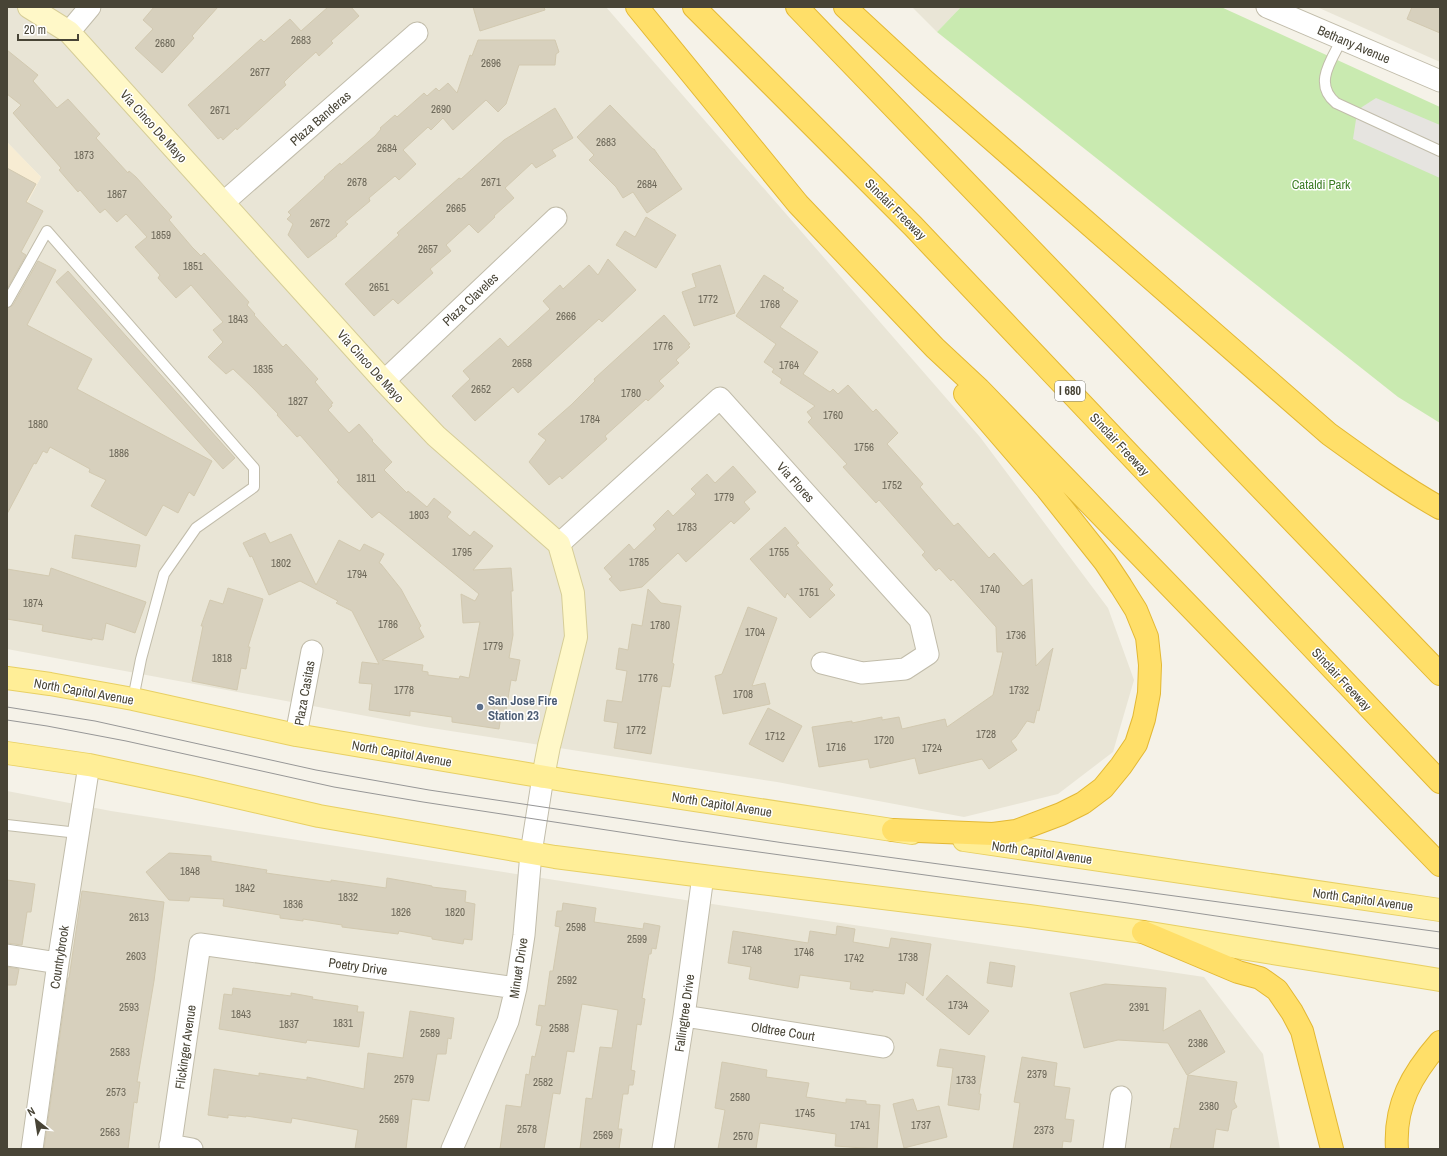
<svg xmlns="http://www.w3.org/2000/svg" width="1447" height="1156" font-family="'Archivo Narrow',sans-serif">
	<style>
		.residential { fill: #e9e5d6 }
		.commercial { fill: #f7ecd3 }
		.green { fill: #c9eab0 }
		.parking { fill: #e6e4e0 }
		.building { fill: #d7d0bd; stroke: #d2c9b0 }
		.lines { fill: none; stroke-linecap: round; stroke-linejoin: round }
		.lane-casing { stroke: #c1bcaa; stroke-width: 12 }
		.street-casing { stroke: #c1bcaa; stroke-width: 23 }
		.secondary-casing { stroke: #d6cd97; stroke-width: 24 }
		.primary-casing { stroke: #e8d063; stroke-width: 24 }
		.highway-casing { stroke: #e3b834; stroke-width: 24 }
		.lane { stroke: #fff; stroke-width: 10 }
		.street { stroke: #fff; stroke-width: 21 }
		.secondary { stroke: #fff8c8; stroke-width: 22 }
		.primary { stroke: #ffee97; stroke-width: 22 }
		.highway { stroke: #ffdf69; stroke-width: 22 }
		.tram { stroke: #979797; stroke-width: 1 }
		.service-dot { fill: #5c6f8a; stroke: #fff; stroke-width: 1.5 }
		.labels { text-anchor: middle; stroke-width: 3; stroke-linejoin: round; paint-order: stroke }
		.number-label { font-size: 11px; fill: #6c6758 }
		.shield { fill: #fff; stroke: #7f7c72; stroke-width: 1 }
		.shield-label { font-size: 12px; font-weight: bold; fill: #484436 }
		.street-label { font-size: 13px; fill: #484436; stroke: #fff }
		.park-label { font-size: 13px; fill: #3d7d27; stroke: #fff }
		.service-label { font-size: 13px; font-weight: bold; fill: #4e5e75; stroke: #fff; text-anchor: start }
	</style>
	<rect width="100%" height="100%" fill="#f5f2e8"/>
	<path class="residential" d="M7,7H606L980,437L1108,608L1134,680L1113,752L1058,794L964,817L777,782L425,727L7,649V241L41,177L7,142Z
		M912,7H961L937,32Z
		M1317,7H1440V62Z
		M7,791L111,811L645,894L1204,977L1263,1054L1280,1149H7Z"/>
	<path class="commercial" d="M7,142L41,177L7,241Z"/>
	<path class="green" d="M961,7H1221L1440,107V423L1398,397L937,32Z"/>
	<path class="parking" d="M1376,98L1440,125V178L1353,139L1357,113L1362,107Z"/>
	<path class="building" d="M154,7H218L192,36L194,38L162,73L135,48L153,29L143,20Z
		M328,7H351L359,16L331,41L333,43L319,56L316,52L293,73L284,82L286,85L237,130L236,128L223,140L221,137L218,139L188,105L261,39L264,42L290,19L301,31Z
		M473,7H544L545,10L480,31Z
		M1412,7H1440V33L1407,19Z
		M478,40H555L559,52L556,54L555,65H519L506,104L498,112L486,100L453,130L443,118L431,130L428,127L403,150L416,164L399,180L395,176L369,198L370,201L345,222L348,224L336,235L337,236L308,258L288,235L293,224L287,219L291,215L288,212L325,178L324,177L340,163L341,165L375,136L381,129L380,128L395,115L397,117L424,93L427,96L436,88L439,91L448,83L457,93L470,55L472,56Z
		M7,50L38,75L33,81L57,108L68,99L100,134L96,138L128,173L129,171L136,177L172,217L169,220L192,247L201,256L204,253L249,302L247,305L255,314L254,315L283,347L286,344L318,379L315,382L333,403L331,404L332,406L328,410L349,433L359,424L373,440L372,441L392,462L384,470L407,493L408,491L427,507L434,498L451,512L447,517L470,536L474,531L493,546L473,570L511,568L513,591H511L513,635L509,658L520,660L516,681L511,680L505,717L501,716L499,729L452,722V717L410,711V716L369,710L372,684L359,683L362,662L379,664L352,611L336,603L338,601L300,581L269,595L252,556L250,557L243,543L265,533L270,543L291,534L316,585L339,540L360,551L364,544L384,554L379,563L381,564L401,589L421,626L419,628L424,637L382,660L423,665L422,671L428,672V675L459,679L460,676L469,678L480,622L463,623L461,594L475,601L479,594L379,512L372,518L337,482L339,480L300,435L297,437L277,415L278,414L252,387L233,369L226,374L208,357L223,342L213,330L223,322L191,285L176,298L158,278L160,275L135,247L147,237L126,214L117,222L105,209L100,213L80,190L78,192L59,170L61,168L13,113L21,105L7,94Z
		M610,105L653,149H654L682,189L647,213L633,192L623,198L616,187L589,160L594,155L577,137Z
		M555,108L573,138L552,150L556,156L536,168L532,163L505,188L514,198L494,216L495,217L478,233L469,224L446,245L451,251L430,269L433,273L398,304L393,299L374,316L345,284L399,235L397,233L423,210L459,178L461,179L504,140Z
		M7,168L36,184L26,202L43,211L21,252L26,255L7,289Z
		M646,217L676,235L656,268L616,245L625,231L635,237Z
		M608,259L636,290L602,322L599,319L518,393L513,387L475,421L452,396L470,379L463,371L500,338L508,347L528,329L550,309L543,301L560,285L563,289L589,265L598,275Z
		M38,261L56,270L27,325L92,359L77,389L212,461L194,496L189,492L178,513L163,505L146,536L91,506L106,480L89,472L90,469L50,447L47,453L43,451L36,464L34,463L7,514V308L13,305Z
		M720,265L735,313L694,326L682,292L696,287L692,274Z
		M68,271L235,458L223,469L56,282Z
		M764,275L784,288L782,290L798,301L780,327L818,352L803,374L830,392L833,389L838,394L848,385L873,412L876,409L898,433L887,444L923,484L920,487L954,526L958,523L989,558L994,553L1023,586L1032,579L1036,666L1053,648L1039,711L1037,710L1034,723L1027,721L1016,737L1011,741L1017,750L989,769L982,759L919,774L915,758L870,768L868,759L819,767L812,727L852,721V723L882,717V720L899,717L902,729L945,719L947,727L993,695L1003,652H997L996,627L953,579L951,581L939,568L936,571L922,555L925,552L879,500L876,503L843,467L847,464L808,422L812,418L807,412L815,406L780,383L782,379L772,372L774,369L764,362L776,344L736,316Z
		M664,315L690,344L688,345L690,347L676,360L679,363L659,381L664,386L648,401L646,399L605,436L607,439L562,479L560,476L549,485L529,462L546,440L538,434L571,405L595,381L594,379Z
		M733,466L756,492L744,502L750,509L734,524L731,521L686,562L678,553L642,587L620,591L609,579L612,577L604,568L629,544L634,550L656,529L653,525L668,510L673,516L696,494L691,489L707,474L715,483Z
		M785,527L799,543L796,545L833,585L829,589L835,595L810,618L787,593L785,598L750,559Z
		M75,535L140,545L136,567L72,558Z
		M51,568L146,602L135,633L106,623L103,640L92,638V640L42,631L43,625L7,619V569L49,576Z
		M228,588L263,599L248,647H250L246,669L241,668L237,690L192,681L203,626H201L210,600L223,604Z
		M648,589L661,603L681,606L672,663L674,664L670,687L662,686L651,754L614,748L618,723L604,721L607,700L622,702L627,671L616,669L619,648L628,650L632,624L642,626Z
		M748,607L777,618L752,686L765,683L770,704L723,714L715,676L722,674Z
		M768,708L802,726L783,762L749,744Z
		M169,853L211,856V861L267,870L266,873L331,882V880L386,888L387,878L432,886V887L466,891L465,902L475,904L472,940L464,939L463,944L432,939V937L399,931L398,934L342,927V925L303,919V921L280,918V915L223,906L224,899L190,897L189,901L169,900L146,872Z
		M7,880L35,884L31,912H27L22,945L7,943Z
		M82,891L164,902L154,981L137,1082H140L137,1103L134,1102L128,1149H44L68,978H69Z
		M563,903L596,908L594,922L643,929L644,923L660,926L656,949L652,948L651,954H649L642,998L645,999L641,1025L637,1024L631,1070L635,1071L633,1085H629L628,1094H623L618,1129H622L619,1149H580L586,1098L592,1099L600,1047L612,1048L618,1010L582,1004L574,1052L567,1051L560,1094L553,1093L544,1149H500L506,1105L521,1107L526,1074L529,1075L532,1056L535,1057L542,1026L536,1025L539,1005L545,1006L550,971H553L560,927L555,926L557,911H562Z
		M837,926L855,929L853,942L889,948L891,938L931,944L923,996L906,982L904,994L873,990V992L850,989L851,982L800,975L798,988L775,984L749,979L751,967L728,963L733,931L808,943L810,931L836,935Z
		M990,962L1015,966L1012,987L987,983Z
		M7,967L19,969L16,985H7Z
		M947,975L989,1011L969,1035L926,999Z
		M1105,984L1166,988L1163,1031L1200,1010L1225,1052L1187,1075L1168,1043L1118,1040L1084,1048L1070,993Z
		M233,988L291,996V993L313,997L312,999L358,1006L357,1012H364L359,1047L307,1040L306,1043L219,1029L224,994L232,995Z
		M410,1011L454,1018L451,1039L448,1038L446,1054H437L429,1101L412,1099L406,1149H355L358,1130L292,1118L291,1123L246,1116V1117L228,1115V1118L208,1115L214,1069L259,1076V1073L307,1080V1077L364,1089L368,1053L403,1058Z
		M940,1049L985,1056L979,1094H981L979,1110L948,1105L953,1068L937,1066Z
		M1022,1057L1057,1063L1054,1086L1070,1088L1065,1119L1074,1120L1071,1142L1063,1141L1062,1149H1013L1020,1103L1014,1102Z
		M722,1062L767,1070L766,1077L809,1083L806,1097L846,1103V1099L866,1101V1104L880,1105L877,1149L835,1146L836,1134L760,1123L756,1149H718L725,1110L715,1108Z
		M1188,1075L1237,1082L1234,1101L1237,1107L1232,1110L1228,1131L1216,1129L1213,1149H1170L1174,1128L1179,1129Z
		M913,1099L917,1111L939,1106L947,1137L904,1148L893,1104Z"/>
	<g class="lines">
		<defs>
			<path id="lane" d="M1342,39C1331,61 1313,84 1336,103L1440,151
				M7,302L47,231L254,468V487L196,528L164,574L141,659L133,699
				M7,825L78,833"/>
			<path id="street" d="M1267,7L1440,81
				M69,32L90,7
				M223,203L417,33
				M384,381L556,218
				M559,544L720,398L920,620L928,654L905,669L862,673L822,663
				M296,735L312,651
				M7,955L58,963
				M684,1016L883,1047
				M170,1145L192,1149
				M32,1149L58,963L89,765
				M170,1149L200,944L516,988
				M452,1149L508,1021L516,988L524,935L531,853L543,777
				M663,1149L684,1016L703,876
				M1114,1149L1121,1097"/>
			<path id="secondary" d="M29,7L69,32L384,381L436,436L559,544L573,593L576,637L549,746L543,777"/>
			<path id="primary" d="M7,678L50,684L133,699L296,735L569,781L912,833
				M7,753L89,765L193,787L319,816L555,857L703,876L1029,916L1143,932L1440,980
				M964,840L1440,910"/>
			<path id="highway" d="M637,7L798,204L935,348L979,389L1440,865
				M694,7L913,226L1440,782
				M797,7L1440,674
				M845,7L925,81L1329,434C1365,460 1401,486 1440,508
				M893,830L993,834L1016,831L1061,814L1083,803L1103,788L1121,766L1136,744L1144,719L1149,693L1150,665L1147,637L1136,610L1121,586L1105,562L1047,489L965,394
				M1143,932L1238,972L1260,978L1277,990L1292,1012L1302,1031L1332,1149
				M1397,1149C1394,1105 1412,1074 1440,1042"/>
		</defs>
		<use href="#lane" class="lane-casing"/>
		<use href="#street" class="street-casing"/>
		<use href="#secondary" class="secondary-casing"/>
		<use href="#primary" class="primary-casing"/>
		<use href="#highway" class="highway-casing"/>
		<use href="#lane" class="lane"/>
		<use href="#street" class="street"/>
		<use href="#secondary" class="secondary"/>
		<use href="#primary" class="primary"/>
		<use href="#highway" class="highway"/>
		<path class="tram" d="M7,707L95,721L316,770L429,790L784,843L1440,932
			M7,720L47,726L126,741L334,787L423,802L679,841L1128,903L1440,949"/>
	</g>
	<circle class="service-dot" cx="480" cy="707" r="4"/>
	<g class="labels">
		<g class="number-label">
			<text x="301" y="44">2683</text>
			<text x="165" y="47">2680</text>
			<text x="491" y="67">2696</text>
			<text x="260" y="76">2677</text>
			<text x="441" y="113">2690</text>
			<text x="220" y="114">2671</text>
			<text x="606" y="146">2683</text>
			<text x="387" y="152">2684</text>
			<text x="84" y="159">1873</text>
			<text x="357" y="186">2678</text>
			<text x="491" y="186">2671</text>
			<text x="647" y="188">2684</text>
			<text x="117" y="198">1867</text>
			<text x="456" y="212">2665</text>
			<text x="320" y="227">2672</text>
			<text x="161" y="239">1859</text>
			<text x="428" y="253">2657</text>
			<text x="193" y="270">1851</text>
			<text x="379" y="291">2651</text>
			<text x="708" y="303">1772</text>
			<text x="770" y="308">1768</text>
			<text x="566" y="320">2666</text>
			<text x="238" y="323">1843</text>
			<text x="663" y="350">1776</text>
			<text x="522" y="367">2658</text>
			<text x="789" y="369">1764</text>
			<text x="263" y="373">1835</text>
			<text x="481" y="393">2652</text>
			<text x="631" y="397">1780</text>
			<text x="298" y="405">1827</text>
			<text x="833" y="419">1760</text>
			<text x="590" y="423">1784</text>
			<text x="38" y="428">1880</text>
			<text x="864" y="451">1756</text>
			<text x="119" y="457">1886</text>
			<text x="366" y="482">1811</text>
			<text x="892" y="489">1752</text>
			<text x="724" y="501">1779</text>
			<text x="419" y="519">1803</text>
			<text x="687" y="531">1783</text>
			<text x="462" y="556">1795</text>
			<text x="779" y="556">1755</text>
			<text x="639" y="566">1785</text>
			<text x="281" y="567">1802</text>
			<text x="357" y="578">1794</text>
			<text x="990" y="593">1740</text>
			<text x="809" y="596">1751</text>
			<text x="33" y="607">1874</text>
			<text x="388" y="628">1786</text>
			<text x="660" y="629">1780</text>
			<text x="755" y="636">1704</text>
			<text x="1016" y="639">1736</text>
			<text x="493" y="650">1779</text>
			<text x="222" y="662">1818</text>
			<text x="648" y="682">1776</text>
			<text x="404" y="694">1778</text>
			<text x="1019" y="694">1732</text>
			<text x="743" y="698">1708</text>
			<text x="636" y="734">1772</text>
			<text x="986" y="738">1728</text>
			<text x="775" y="740">1712</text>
			<text x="884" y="744">1720</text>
			<text x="836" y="751">1716</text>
			<text x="932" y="752">1724</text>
			<text x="190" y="875">1848</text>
			<text x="245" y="892">1842</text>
			<text x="348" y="901">1832</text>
			<text x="293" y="908">1836</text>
			<text x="401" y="916">1826</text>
			<text x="455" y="916">1820</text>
			<text x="139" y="921">2613</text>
			<text x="576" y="931">2598</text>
			<text x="637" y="943">2599</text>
			<text x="752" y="954">1748</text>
			<text x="804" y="956">1746</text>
			<text x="136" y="960">2603</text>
			<text x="908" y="961">1738</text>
			<text x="854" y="962">1742</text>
			<text x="567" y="984">2592</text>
			<text x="958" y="1009">1734</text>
			<text x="129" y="1011">2593</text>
			<text x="1139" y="1011">2391</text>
			<text x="241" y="1018">1843</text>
			<text x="343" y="1027">1831</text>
			<text x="289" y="1028">1837</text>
			<text x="559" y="1032">2588</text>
			<text x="430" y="1037">2589</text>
			<text x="1198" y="1047">2386</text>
			<text x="120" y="1056">2583</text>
			<text x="1037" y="1078">2379</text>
			<text x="404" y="1083">2579</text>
			<text x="966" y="1084">1733</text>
			<text x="543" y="1086">2582</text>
			<text x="116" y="1096">2573</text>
			<text x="740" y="1101">2580</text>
			<text x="1209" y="1110">2380</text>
			<text x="805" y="1117">1745</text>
			<text x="389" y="1123">2569</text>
			<text x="860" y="1129">1741</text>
			<text x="921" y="1129">1737</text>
			<text x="527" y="1133">2578</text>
			<text x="1044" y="1134">2373</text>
			<text x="110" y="1136">2563</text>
			<text x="603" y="1139">2569</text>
			<text x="743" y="1140">2570</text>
		</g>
		<rect class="shield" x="1055" y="381" width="30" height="20" rx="3"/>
		<g class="shield-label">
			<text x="1070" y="395">I 680</text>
		</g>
		<g class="street-label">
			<text transform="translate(1354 44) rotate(23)" y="5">Bethany Avenue</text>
			<text transform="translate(320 118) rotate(-41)" y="5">Plaza Banderas</text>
			<text transform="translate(154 126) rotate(48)" y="5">Via Cinco De Mayo</text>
			<text transform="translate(896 209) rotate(45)" y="5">Sinclair Freeway</text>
			<text transform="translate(470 299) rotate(-43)" y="5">Plaza Claveles</text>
			<text transform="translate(371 366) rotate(48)" y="5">Via Cinco De Mayo</text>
			<text transform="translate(1120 444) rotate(47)" y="5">Sinclair Freeway</text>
			<text transform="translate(796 482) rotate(48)" y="5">Via Flores</text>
			<text transform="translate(1342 679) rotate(47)" y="5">Sinclair Freeway</text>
			<text transform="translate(84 691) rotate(10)" y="5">North Capitol Avenue</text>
			<text transform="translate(304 693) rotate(-80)" y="5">Plaza Casitas</text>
			<text transform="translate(402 753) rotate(10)" y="5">North Capitol Avenue</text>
			<text transform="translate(722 804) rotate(9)" y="5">North Capitol Avenue</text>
			<text transform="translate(1042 852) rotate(8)" y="5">North Capitol Avenue</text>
			<text transform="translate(1363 899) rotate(8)" y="5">North Capitol Avenue</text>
			<text transform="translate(59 957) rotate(-81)" y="5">Countrybrook</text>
			<text transform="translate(358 966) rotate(8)" y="5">Poetry Drive</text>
			<text transform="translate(518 968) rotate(-81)" y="5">Minuet Drive</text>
			<text transform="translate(684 1013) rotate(-82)" y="5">Fallingtree Drive</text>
			<text transform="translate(783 1031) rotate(9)" y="5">Oldtree Court</text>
			<text transform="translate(185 1047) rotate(-82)" y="5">Flickinger Avenue</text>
		</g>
		<g class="park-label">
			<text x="1321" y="189">Cataldi Park</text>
		</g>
		<g class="service-label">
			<text x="488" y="705">San Jose Fire<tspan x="488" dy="15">Station 23</tspan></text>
		</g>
	</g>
	<rect width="1447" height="1156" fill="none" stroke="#484436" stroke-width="16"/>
	<g transform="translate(36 1120) rotate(330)" stroke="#ffffff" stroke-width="3" paint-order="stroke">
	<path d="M0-3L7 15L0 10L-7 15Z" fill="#484436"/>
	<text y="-6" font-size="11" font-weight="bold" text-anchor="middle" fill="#484436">N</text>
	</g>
	<path d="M18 34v6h60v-6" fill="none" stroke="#484436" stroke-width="2"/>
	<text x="24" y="34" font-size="12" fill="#484436" stroke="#ffffff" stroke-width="3" paint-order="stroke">20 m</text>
</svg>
